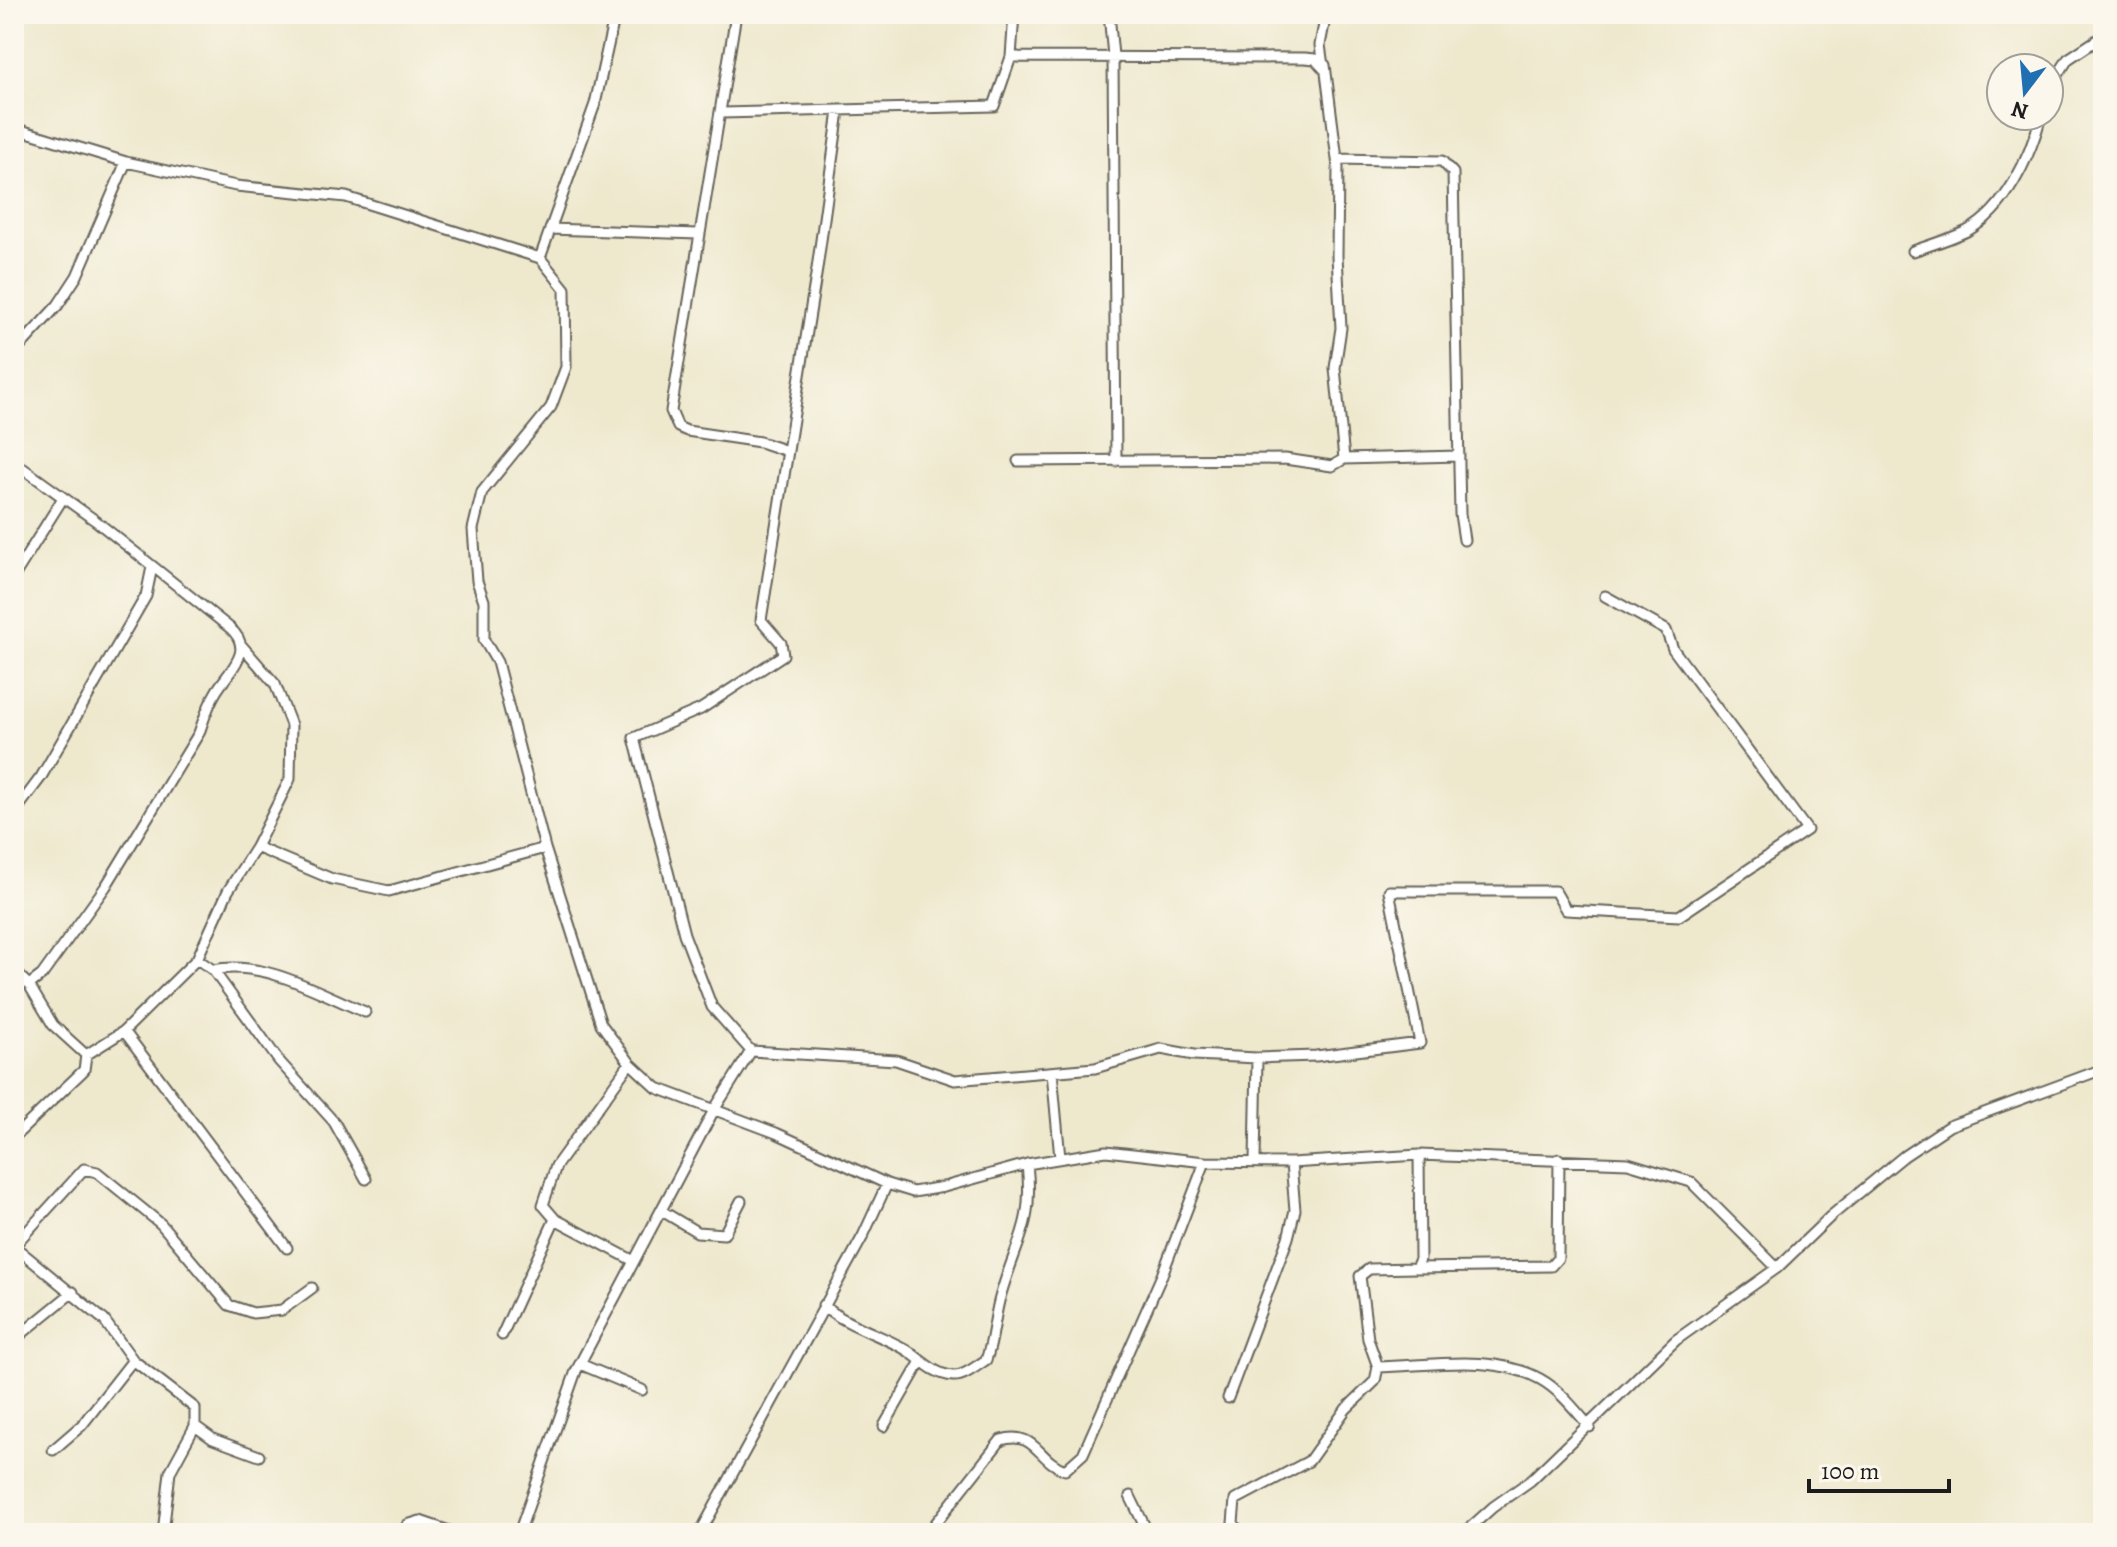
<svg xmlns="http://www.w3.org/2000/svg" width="2117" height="1547" font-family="Alegreya,serif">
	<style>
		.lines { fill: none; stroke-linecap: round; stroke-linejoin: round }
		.street-casing { stroke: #66635a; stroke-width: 13 }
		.street { stroke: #fff; stroke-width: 9 }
	</style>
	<rect width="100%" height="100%" fill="#fbf7ec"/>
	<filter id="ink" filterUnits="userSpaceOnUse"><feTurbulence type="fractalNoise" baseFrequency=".0125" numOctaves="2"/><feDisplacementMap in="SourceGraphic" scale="16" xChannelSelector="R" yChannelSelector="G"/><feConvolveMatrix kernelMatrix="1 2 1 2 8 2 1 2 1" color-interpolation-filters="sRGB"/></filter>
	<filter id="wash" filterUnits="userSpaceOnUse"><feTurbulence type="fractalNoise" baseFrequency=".006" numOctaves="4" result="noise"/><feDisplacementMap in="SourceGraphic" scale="32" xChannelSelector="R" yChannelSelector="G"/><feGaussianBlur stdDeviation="1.8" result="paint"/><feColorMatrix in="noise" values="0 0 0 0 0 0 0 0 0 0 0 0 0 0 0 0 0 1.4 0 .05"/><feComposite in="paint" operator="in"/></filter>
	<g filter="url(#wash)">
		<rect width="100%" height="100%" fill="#eee8cd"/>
	</g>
	<g filter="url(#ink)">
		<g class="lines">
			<defs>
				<path id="street" d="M736,14L671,411L678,427L687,431L760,442L787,451
					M1109,14L1113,56L1116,461
					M1011,57L1305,58L1315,59L1324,69L1325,65L1338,167L1337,256L1341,328L1335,368L1344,459
					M1323,66L1320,45L1326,14
					M2049,89L2068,59L2103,36
					M839,111L817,269L761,620L781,643L783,655L701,709L634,738L684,934L712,1007L751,1051L896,1060L955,1080L1095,1068L1161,1049L1194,1055L1257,1058L1316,1056L1420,1043L1389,891H1555L1566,910L1679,916L1807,830L1673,649L1666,630L1605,596
					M722,113L994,106L1011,57L1014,14
					M14,128L126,162L236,186L346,197L540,258L565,289L566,367L551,407L482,492L473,529L477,581L484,601V640L497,662L545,848L601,1024L630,1063L657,1088L776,1133L887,1184L913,1192L944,1187L1027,1164L1106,1151L1205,1162L1291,1163L1419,1155L1628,1163L1691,1182L1777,1268
					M1337,159L1442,161L1453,173L1460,514L1464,540
					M550,229L698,234
					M1913,251C1931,245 1950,239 1967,231C2006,210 2030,157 2041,116
					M540,258L595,104L615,14
					M14,353L58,305L77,276L126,162
					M1018,461L1285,459L1332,466L1344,459L1459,456
					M14,462L96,521L230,628C256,651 229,670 216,692C208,705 204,719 199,733L106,886L42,975L29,985L14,971
					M14,576L63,498
					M14,813L41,777L146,596L152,567
					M256,847L332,879L389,891L545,848
					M197,959L213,970C263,959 319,993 365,1012
					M213,970L279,1061L334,1122L366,1179
					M124,1031L287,1248
					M86,1055L124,1031L197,959L228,891L256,847L290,779L291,725L275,684L242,646
					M630,1063L556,1166L543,1205L555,1219L634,1261
					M1052,1072L1060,1158
					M14,1137L84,1070L86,1055L53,1025L29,985
					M1255,1161L1257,1058
					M662,1211L697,1232L724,1234L741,1201
					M14,1246L84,1169L97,1172L161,1224L229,1305L253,1313L282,1310L312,1288
					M14,1246L104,1320L133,1360L195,1408V1426L213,1439L259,1456
					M1416,1268L1551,1266L1558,1258L1559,1159
					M823,1305C847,1326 877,1333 905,1349C920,1358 934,1375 953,1376C964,1377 976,1366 986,1360C994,1339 994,1316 1001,1294C1017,1239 1034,1225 1027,1164
					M502,1335L555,1219
					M14,1340L73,1292
					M580,1364L642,1390
					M1378,1367C1430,1366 1493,1353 1540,1379C1560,1390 1575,1410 1590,1427
					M1228,1398L1288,1238L1295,1210L1291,1163
					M884,1426L920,1363
					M53,1450L82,1425L133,1360
					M1130,1496L1148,1533
					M163,1533L170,1472L195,1426
					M404,1533L407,1525L420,1521L455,1533
					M519,1533L576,1371L714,1110L751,1051
					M700,1533L863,1236L887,1184
					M928,1533L1001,1440C1036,1430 1037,1460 1065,1470L1083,1454L1162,1275L1205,1162
					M1241,1533L1233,1523L1235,1500L1309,1461L1346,1409L1375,1381L1378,1367L1368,1339L1360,1276L1369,1269L1416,1268L1420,1259L1419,1155
					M1464,1533L1493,1507L1530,1481L1676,1340L1777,1268L1831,1216L1904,1156L1949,1126L2103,1069"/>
			</defs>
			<use href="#street" class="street-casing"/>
			<use href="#street" class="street"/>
		</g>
	</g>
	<rect width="2117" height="1547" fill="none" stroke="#fbf7ec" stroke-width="48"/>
	<g transform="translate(2025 92) rotate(196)"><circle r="38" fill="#fbf7ec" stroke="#a29f99" stroke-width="2"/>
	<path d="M0-6L14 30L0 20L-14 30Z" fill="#1f6fb2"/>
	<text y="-12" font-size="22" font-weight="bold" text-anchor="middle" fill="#1c1c1c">N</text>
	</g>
	<path d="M1809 1479v12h140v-12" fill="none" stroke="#1c1c1c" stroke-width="4"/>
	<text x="1821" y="1479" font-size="24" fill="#1c1c1c" stroke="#fbf7ec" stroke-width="6" paint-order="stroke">100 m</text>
</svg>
